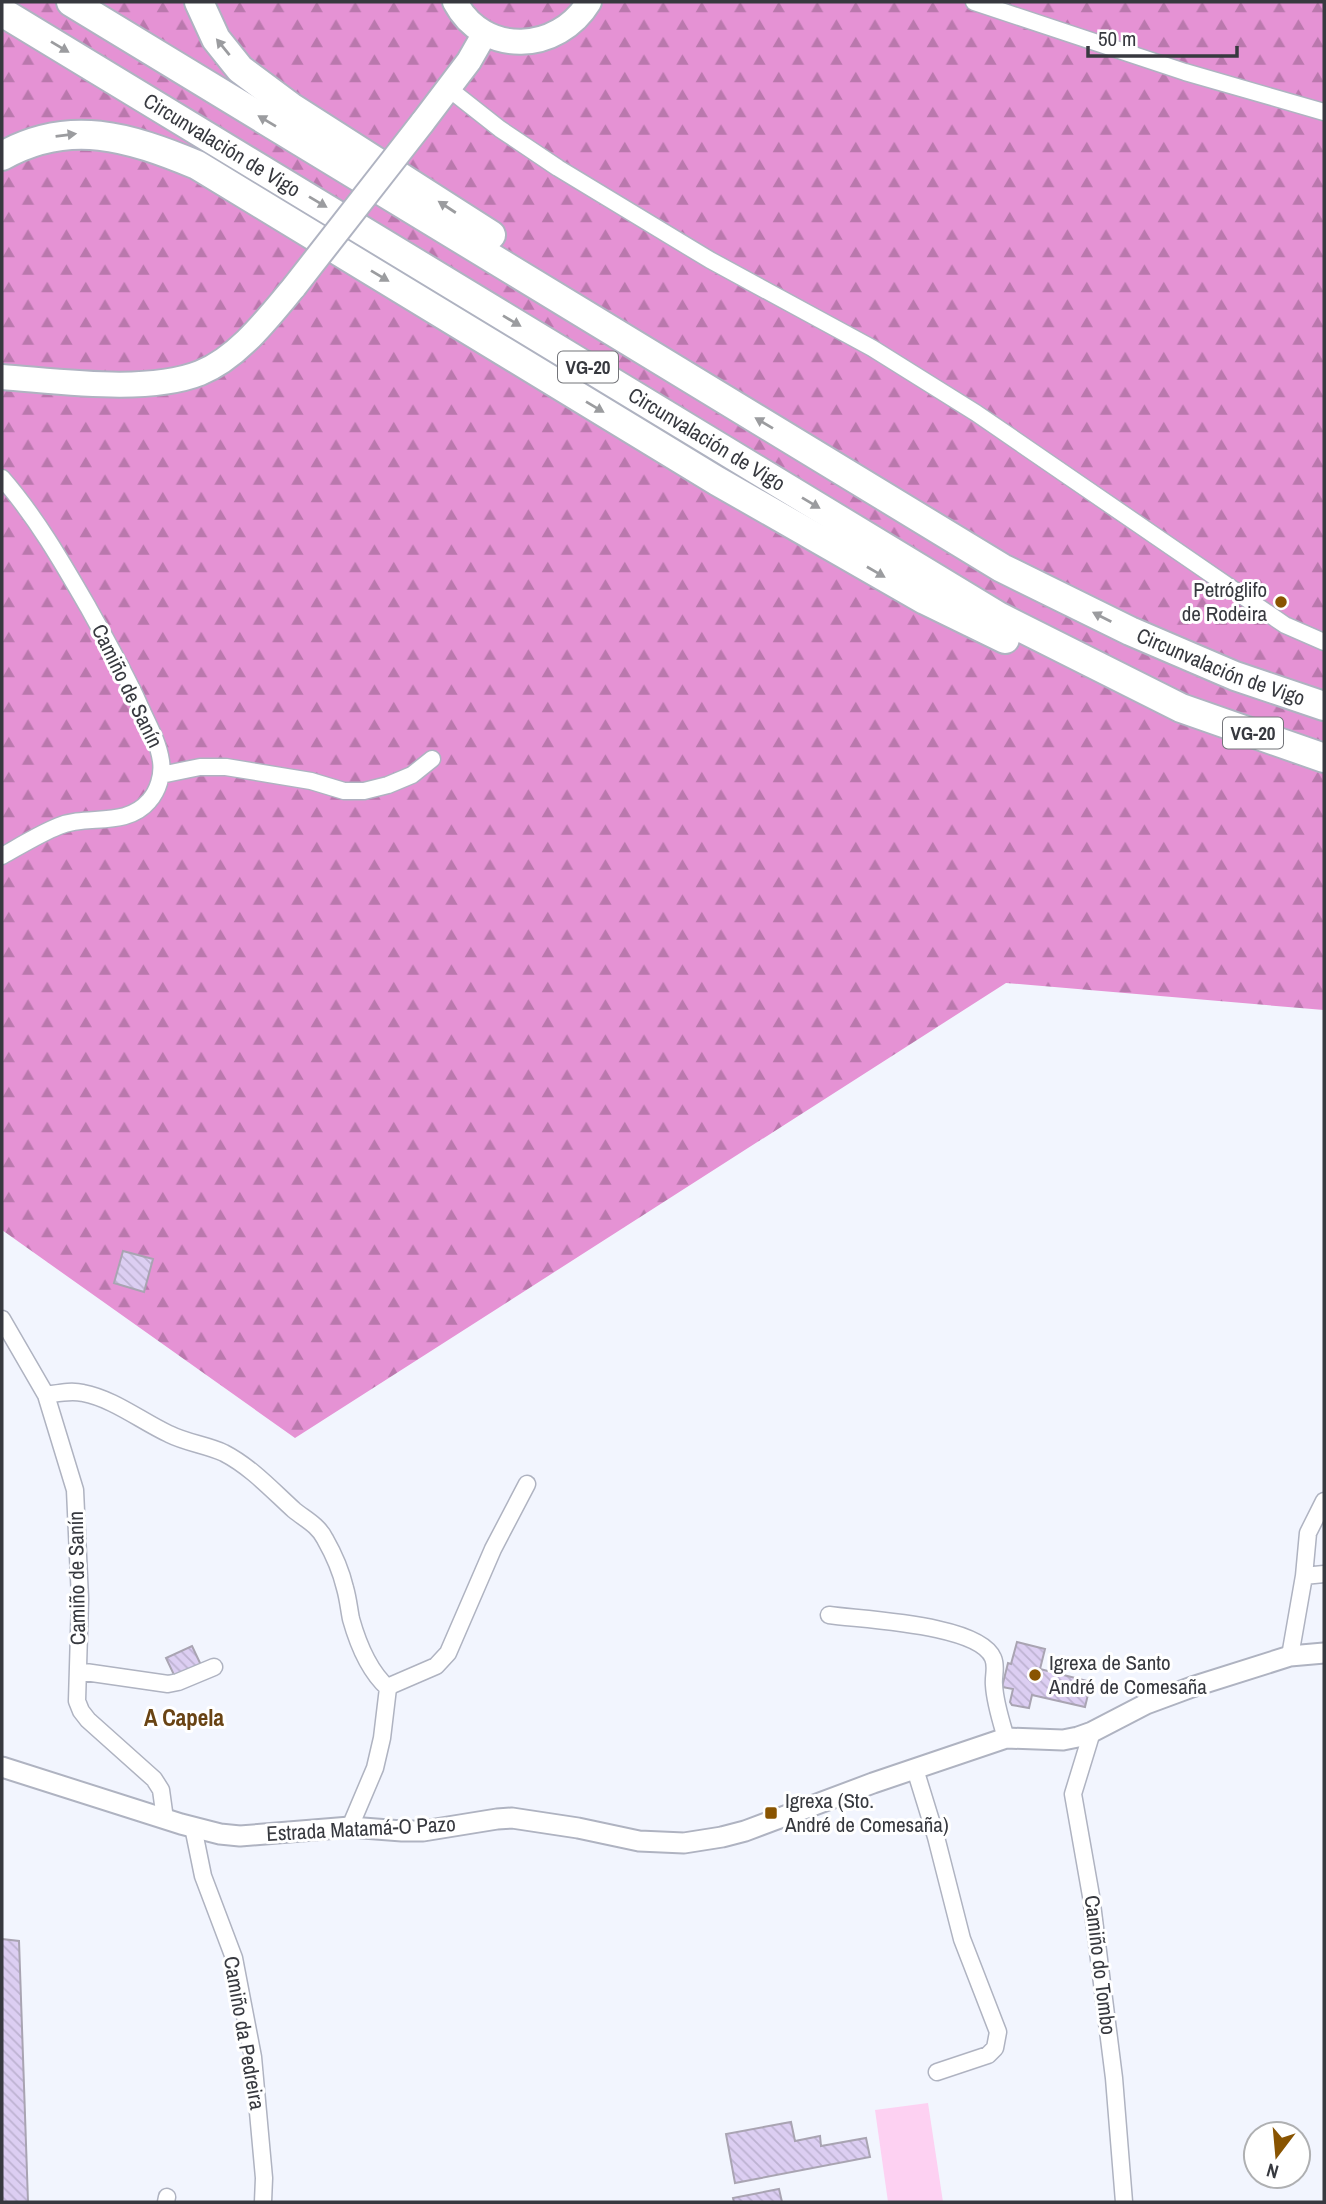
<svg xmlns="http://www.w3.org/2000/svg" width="1326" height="2204" font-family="'Archivo Narrow',sans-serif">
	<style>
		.forest { fill: url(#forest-firs) }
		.pitch { fill: #fdd1f2 }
		.building { fill: url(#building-back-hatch); stroke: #a9a4b2; stroke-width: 2 }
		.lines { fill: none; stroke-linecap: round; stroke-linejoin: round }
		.minor-casing { stroke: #afb3c1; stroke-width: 19 }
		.tertiary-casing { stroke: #afb3c1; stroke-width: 23 }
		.primary-casing { stroke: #afb3c1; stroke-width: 28 }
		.motorway-casing { stroke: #afb3c1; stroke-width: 32 }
		.minor { stroke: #fff; stroke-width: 16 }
		.tertiary { stroke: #fff; stroke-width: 19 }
		.primary { stroke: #fff; stroke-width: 24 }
		.motorway { stroke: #fff; stroke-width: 28 }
		.primary-bridge-casing { stroke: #afb3c1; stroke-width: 28; stroke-linecap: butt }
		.primary-bridge { stroke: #fff; stroke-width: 24 }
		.oneway { fill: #9b9c9f }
		.poi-dot { fill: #895401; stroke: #fff; stroke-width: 2.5 }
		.labels { text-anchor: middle; stroke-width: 6; stroke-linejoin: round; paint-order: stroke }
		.shield { fill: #fff; stroke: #737479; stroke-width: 2 }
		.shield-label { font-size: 19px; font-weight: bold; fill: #37393f }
		.street-label { font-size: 21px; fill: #37393f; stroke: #fff }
		.poi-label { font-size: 21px; fill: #37393f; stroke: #fff; text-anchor: start }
		.neighbourhood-label { font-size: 23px; font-weight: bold; fill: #694313; stroke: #fff }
	</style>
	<defs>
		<pattern id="forest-firs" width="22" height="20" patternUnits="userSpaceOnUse" patternTransform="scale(1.75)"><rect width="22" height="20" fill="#e592d4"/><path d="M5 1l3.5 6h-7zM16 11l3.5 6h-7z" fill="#ba78ad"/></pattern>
		<pattern id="building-back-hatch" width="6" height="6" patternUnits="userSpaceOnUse" patternTransform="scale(1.75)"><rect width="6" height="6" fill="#dccef2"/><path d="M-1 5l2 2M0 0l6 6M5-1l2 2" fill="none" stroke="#bdb2d1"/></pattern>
	</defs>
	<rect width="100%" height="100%" fill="#f2f5fe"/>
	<path class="forest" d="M2,2H1324V1010L1006,983L295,1438L2,1230Z"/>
	<path class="pitch" d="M928,2103L943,2202H888L875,2110Z"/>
	<path class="building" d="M123,1251L153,1259L144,1292L114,1283Z
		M1017,1642L1045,1649L1040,1669L1091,1682L1085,1707L1032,1695L1029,1708L1012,1705L1010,1702L1013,1689L1002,1687L1008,1663L1011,1664Z
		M192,1646L201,1665L175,1677L166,1658Z
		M2,1939L19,1941L28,2202H2Z
		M791,2122L795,2141L820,2136L821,2146L866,2138L870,2157L735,2183L726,2134Z
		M779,2189L782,2202H734L733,2198Z"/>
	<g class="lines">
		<defs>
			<path id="minor" d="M974,2L1185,72L1324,112
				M448,88L500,129L558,168L710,260L872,348L976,413L1285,625L1324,642
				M2,478C36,517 62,562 88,607C105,638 123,669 138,702C146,721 158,740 161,761C163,775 158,791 149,801C126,828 88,814 59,826C39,834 20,846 2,856
				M161,775L200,767H226L311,781L344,791H364L388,785L412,775L432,759
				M2,1319L46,1395L75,1490L80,1599L77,1701L81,1711L88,1720L154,1779L161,1790L165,1819
				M46,1395C59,1393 71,1390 83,1393C114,1399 141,1421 169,1434C187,1443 207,1445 224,1453C251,1467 272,1490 294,1510C305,1519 318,1525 325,1539C333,1553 341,1571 345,1588C348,1598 349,1609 351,1619C358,1644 369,1671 388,1688
				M1304,1576L1324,1574
				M829,1615C864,1620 979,1624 993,1658C997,1667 993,1676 994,1685C995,1703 1001,1721 1006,1738
				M1290,1656L1304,1576L1308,1533L1324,1501
				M78,1671L168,1684L178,1682L214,1667
				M1092,1732L1073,1794L1091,1896L1114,2078L1124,2202
				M915,1769L936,1837L962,1939L998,2032L995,2048L988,2055L937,2072
				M193,1827L203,1876L234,1958L253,2057L264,2178L263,2202
				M350,1827L375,1768L382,1738L388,1688L392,1685L436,1666L448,1653L493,1549L527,1484
				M166,2202L167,2197"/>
			<path id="tertiary" d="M2,1767L181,1824L220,1834L240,1836L350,1827L402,1831H423L497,1819L512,1818L578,1828L639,1841L684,1843L722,1837L745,1831L873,1783L1006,1738L1063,1740L1078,1737L1092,1732L1146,1704L1192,1687L1290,1656L1324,1653"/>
			<path id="primary" d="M455,2C484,57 558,53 589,2
				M422,123L469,61L485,33
				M2,377C58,381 147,394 200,373C238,358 268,318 294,287"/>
			<g id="motorway">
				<path id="s1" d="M71,2L1002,568L1130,631L1235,676L1324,706"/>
				<path d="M199,2L216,39L240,69L291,107L491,235"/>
				<path id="s2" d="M2,12L998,616L1181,708L1324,758"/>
				<path d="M2,156C70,118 129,137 197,165L717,481L925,600L1005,639"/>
			</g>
		</defs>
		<use href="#minor" class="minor-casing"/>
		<use href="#tertiary" class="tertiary-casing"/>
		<use href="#primary" class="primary-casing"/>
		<use href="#motorway" class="motorway-casing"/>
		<use href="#minor" class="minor"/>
		<use href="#tertiary" class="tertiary"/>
		<use href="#primary" class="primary"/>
		<use href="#motorway" class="motorway"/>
		<defs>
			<path id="primary-bridge" d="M294,287L422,123"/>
		</defs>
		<use href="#primary-bridge" class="primary-bridge-casing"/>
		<use href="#primary-bridge" class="primary-bridge"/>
	</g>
	<defs><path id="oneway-solid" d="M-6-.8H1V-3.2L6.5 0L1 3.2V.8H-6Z" transform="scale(1.75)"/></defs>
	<g class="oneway">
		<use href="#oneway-solid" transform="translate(60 47) rotate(31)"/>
		<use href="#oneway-solid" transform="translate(223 47) rotate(-129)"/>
		<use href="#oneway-solid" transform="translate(267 121) rotate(-149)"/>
		<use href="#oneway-solid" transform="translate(66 135) rotate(-7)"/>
		<use href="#oneway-solid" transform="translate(318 202) rotate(31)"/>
		<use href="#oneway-solid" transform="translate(447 207) rotate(-147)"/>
		<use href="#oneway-solid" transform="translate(380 276) rotate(31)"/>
		<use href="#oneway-solid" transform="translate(512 321) rotate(31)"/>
		<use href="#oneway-solid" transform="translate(595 407) rotate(31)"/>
		<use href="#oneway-solid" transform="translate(764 423) rotate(-149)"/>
		<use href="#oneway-solid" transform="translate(811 503) rotate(31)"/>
		<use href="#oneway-solid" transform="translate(876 572) rotate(30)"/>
		<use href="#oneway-solid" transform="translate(1102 617) rotate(-153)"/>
	</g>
	<g class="poi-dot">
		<circle cx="1281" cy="602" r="7"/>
		<circle cx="1035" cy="1675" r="7"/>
		<rect x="764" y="1806" width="14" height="14" rx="3.5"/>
	</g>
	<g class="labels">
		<g class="shield">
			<rect x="558" y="351.5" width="60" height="31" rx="5"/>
			<rect x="1223" y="717.5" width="60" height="31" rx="5"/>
		</g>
		<g class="shield-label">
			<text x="588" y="374">VG-20</text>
			<text x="1253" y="740">VG-20</text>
		</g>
		<g class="street-label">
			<text dy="7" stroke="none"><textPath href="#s2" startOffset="257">Circunvalación de Vigo</textPath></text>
			<text dy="7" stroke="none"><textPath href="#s2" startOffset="824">Circunvalación de Vigo</textPath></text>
			<text dy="7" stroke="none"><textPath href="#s1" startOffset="1330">Circunvalación de Vigo</textPath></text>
			<text transform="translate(127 686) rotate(64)" y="7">Camiño de Sanín</text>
			<text transform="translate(77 1578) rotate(-91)" y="7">Camiño de Sanín</text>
			<text transform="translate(361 1829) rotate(-3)" y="7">Estrada Matamá-O Pazo</text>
			<text transform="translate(1100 1965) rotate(83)" y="7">Camiño do Tombo</text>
			<text transform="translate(244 2033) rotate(80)" y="7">Camiño da Pedreira</text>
		</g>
		<g class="poi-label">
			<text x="1267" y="597" text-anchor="end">Petróglifo<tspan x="1267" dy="24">de Rodeira</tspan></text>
			<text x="1049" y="1670">Igrexa de Santo<tspan x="1049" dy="24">André de Comesaña</tspan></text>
			<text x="785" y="1808">Igrexa (Sto.<tspan x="785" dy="24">André de Comesaña)</tspan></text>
		</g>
		<g class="neighbourhood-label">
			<text x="184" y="1726">A Capela</text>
		</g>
	</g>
	<rect width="1326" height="2204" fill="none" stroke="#37393f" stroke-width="7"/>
	<g transform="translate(1277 2155) rotate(196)"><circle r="33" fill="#ffffff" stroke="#afb0b2" stroke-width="2"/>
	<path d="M0-5L12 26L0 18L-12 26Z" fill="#895401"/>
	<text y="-10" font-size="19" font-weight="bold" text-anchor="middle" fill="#37393f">N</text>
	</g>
	<path d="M1088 46v10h149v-10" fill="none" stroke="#37393f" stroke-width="3.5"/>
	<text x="1098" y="46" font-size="21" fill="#37393f" stroke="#ffffff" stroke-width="5" paint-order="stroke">50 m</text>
</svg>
